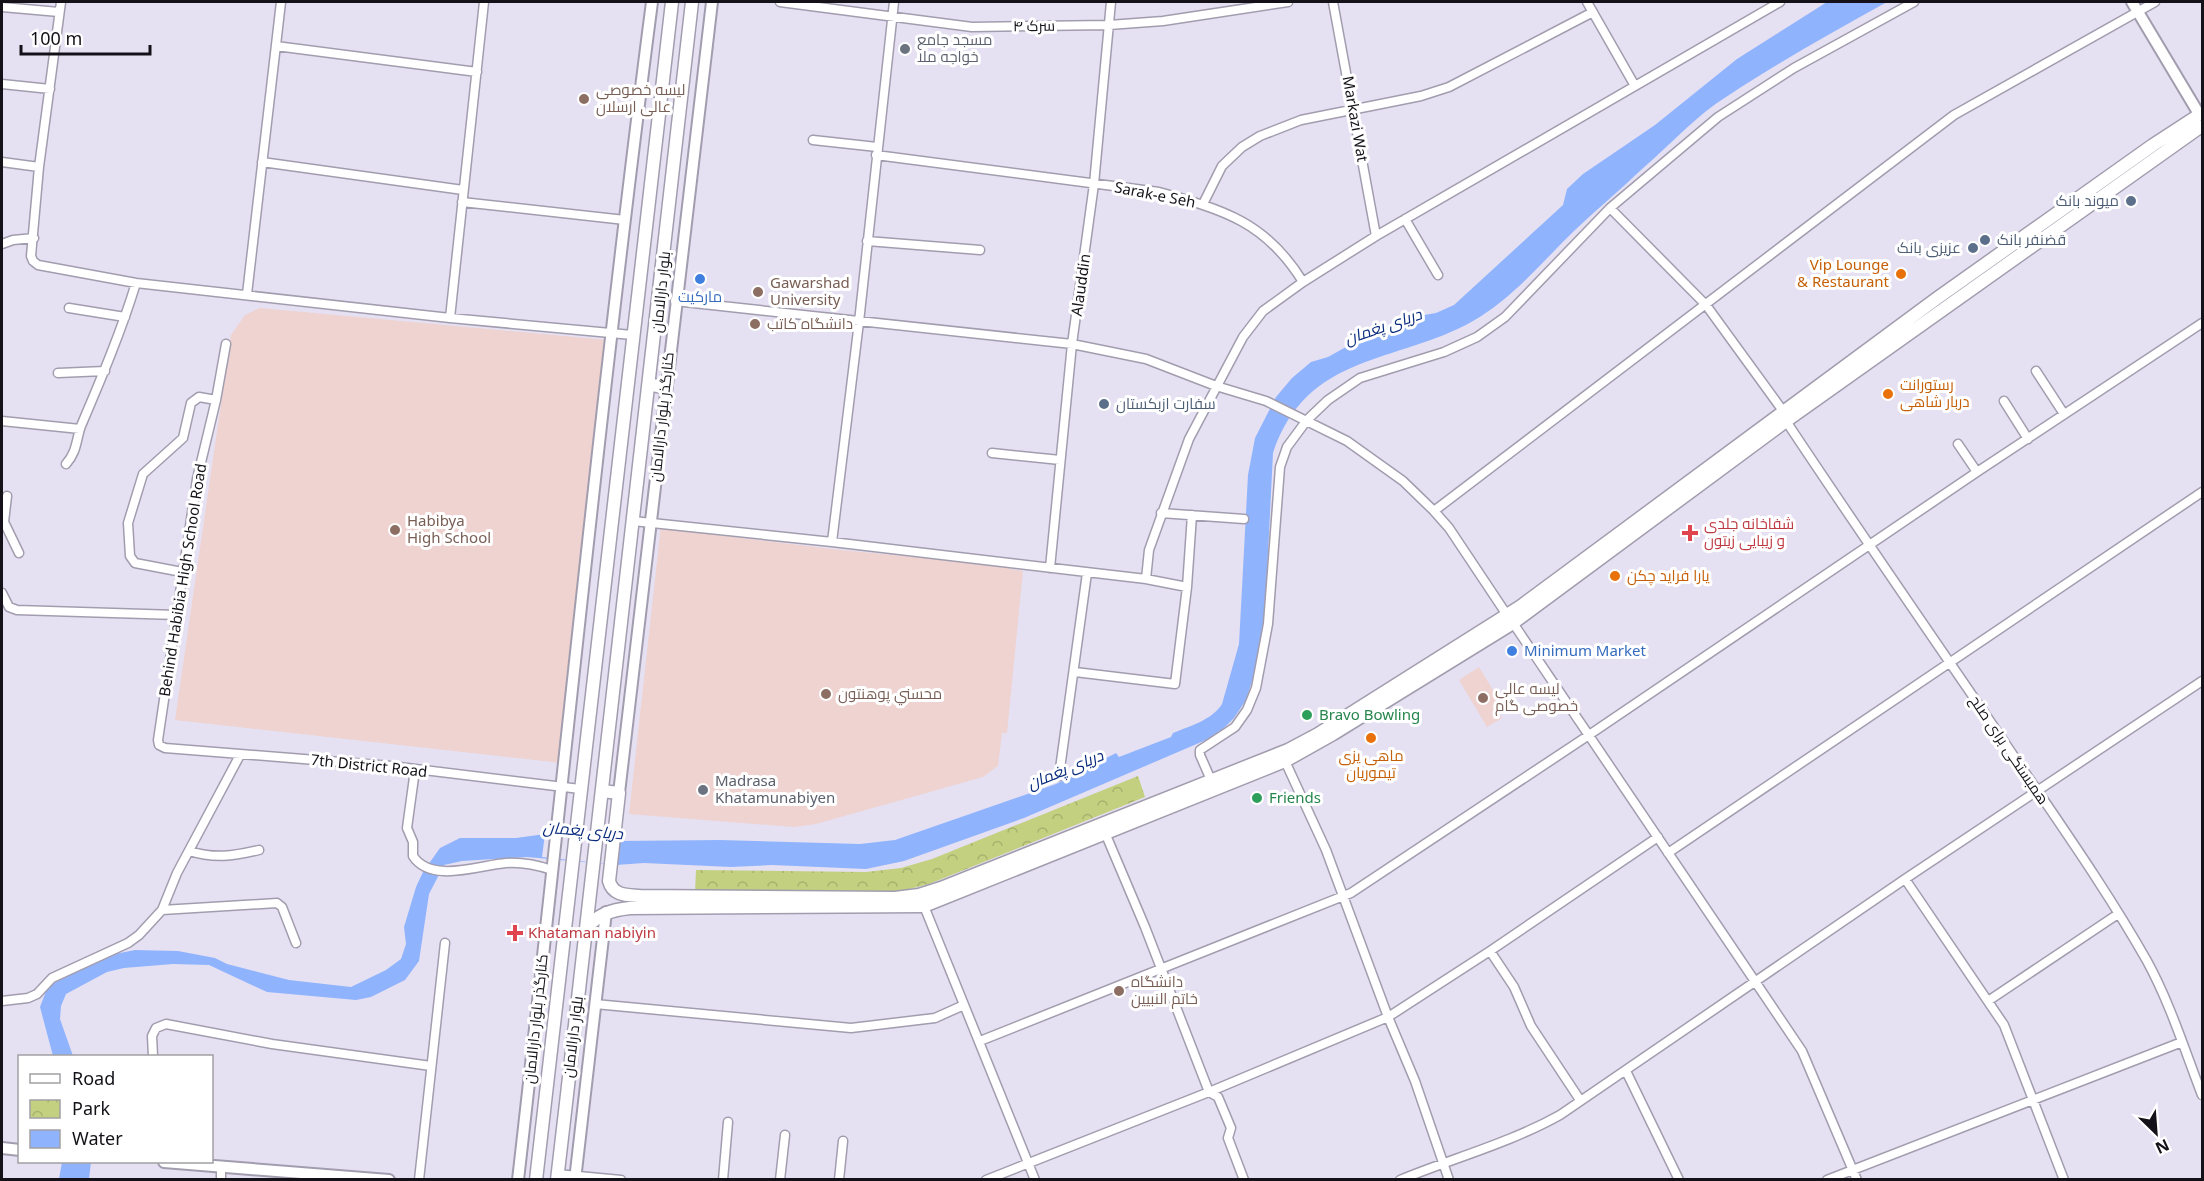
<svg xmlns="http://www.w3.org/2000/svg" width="2204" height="1181" font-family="'Noto Sans',Cairo,sans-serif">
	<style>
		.education { fill: #eed3d0 }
		.park { fill: url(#park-crowns) }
		.water { fill: #8fb4fd }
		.pier { fill: #e6e0f3 }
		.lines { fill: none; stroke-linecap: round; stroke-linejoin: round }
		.minor-casing { stroke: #a29dae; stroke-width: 11 }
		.tertiary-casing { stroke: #a29dae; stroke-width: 14 }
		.secondary-casing { stroke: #a29dae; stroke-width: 15 }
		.minor { stroke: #fff; stroke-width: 8 }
		.tertiary { stroke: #fff; stroke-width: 10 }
		.secondary { stroke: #fff; stroke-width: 12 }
		.worship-dot { fill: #6b7280; stroke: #fff; stroke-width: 2 }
		.education-dot { fill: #8d6e63; stroke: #fff; stroke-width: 2 }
		.service-dot { fill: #5c6f8a; stroke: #fff; stroke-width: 2 }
		.food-dot { fill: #e8710a; stroke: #fff; stroke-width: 2 }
		.shop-dot { fill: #3f7fe0; stroke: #fff; stroke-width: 2 }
		.health-dot { fill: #e0444e; stroke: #fff; stroke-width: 2 }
		.leisure-dot { fill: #2e9e5b; stroke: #fff; stroke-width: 2 }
		.labels { text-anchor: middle; stroke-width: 6; stroke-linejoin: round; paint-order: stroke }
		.street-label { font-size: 15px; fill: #141218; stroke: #fff }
		.worship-label { font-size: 15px; fill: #5b616d; stroke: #fff; text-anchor: start }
		.education-label { font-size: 15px; fill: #785e54; stroke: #fff; text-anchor: start }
		.service-label { font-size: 15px; fill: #4e5e75; stroke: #fff; text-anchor: end }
		.food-label { font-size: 15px; fill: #c56008; stroke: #fff; text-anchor: start }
		.shop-label { font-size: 15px; fill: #366cbe; stroke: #fff }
		.health-label { font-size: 15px; fill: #be3a42; stroke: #fff; text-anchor: start }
		.leisure-label { font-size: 15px; fill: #27864d; stroke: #fff; text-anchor: start }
		.water-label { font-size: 16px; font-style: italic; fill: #082b7d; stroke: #fff }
	</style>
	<defs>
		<pattern id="park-crowns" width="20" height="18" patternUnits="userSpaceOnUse" patternTransform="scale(1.5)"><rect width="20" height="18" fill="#c2d07f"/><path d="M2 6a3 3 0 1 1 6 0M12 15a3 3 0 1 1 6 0" fill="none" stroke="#a6b26d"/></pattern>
	</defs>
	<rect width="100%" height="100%" fill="#e6e0f3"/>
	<path class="education" d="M260,308L607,340L562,763L175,720L231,335L245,315Z
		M661,525L693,532L841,550L977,563L1023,571L1007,733H1002L998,766L983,777L816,824L794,827L629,814Z
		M1479,667L1505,710L1499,713L1502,718L1487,727L1459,680Z"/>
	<path class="park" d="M1138,776L1145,797L929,884L901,891L695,893L696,870L866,872L901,868L932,859Z"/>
	<path class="water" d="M1827,2H1887C1842,27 1797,52 1754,79C1737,90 1720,100 1705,112C1683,130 1663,151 1641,170C1619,191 1596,210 1574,231C1542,262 1512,299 1473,321C1397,364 1307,352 1273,453L1264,634L1255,672L1246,700L1234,718L1224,728L1206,740L1024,818L904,861L866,869L772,865L731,867L644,863L616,865L527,857L462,861L444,865L429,894L419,961L405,980L371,997L356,1000L267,992L209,965L173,964L124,968L107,972L66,994L61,1006L60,1019L73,1056H53L40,1007L48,986L110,955L135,950L178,951L215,958L227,964L289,980L351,987L386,970L401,959L406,944L404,927L416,887L423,872L440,848L460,838H516L545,834L619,841L720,840L860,844L895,840L1056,784L1116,753L1119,757L1171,737L1173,733C1190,726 1212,720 1222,704L1239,644L1248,475L1255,438L1276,397L1292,378L1311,362L1328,357L1371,333L1407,318L1436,313L1454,305L1563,205L1567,189L1583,174L1655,125L1737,59Z
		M62,1162H91L89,1179H59Z"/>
	<path class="pier" d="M545,834L619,841L616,865L542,857Z"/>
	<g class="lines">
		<defs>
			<path id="minor" d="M61,2L39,167L31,256L33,261L38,265L136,283L450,318L632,335
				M780,2L972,27L1109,25L1163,21L1288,2
				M1333,2L1376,236
				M1587,2L1635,86
				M2,7L59,12
				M276,46L477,72
				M2,84L50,89
				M813,140L877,147
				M876,155L1159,192C1224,210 1266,222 1303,282
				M2,162L39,167
				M262,162L463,190
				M462,202L625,220
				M1203,204L1222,166L1242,147L1260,136L1301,120L1421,96L1449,87L1593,12
				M1610,208L1706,305L1783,411
				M1405,219L1438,275
				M867,241L980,250
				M2,244L13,240L34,238
				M247,294L281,2
				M675,301L1072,344L1146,359L1216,386L1266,401L1347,441L1403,481L1434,511L1449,528L1507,615
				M69,308L125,317
				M450,318L484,2
				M226,344L216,400L197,479L158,740L159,745L165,748L391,766L580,789
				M2036,371L2064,414
				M58,373L105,371
				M2004,401L2028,439
				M2,421L80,429
				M1786,421C1857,528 1930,634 2003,740C2052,813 2104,885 2147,961C2170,1003 2185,1051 2202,1095
				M1958,444L1977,472
				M992,453L1060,460
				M66,464C77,452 76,440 81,426C101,379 121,332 136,283
				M7,496L4,522L19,553
				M1434,511L1954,115L2155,2
				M1161,513L1244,519
				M633,521L832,542L1146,579L1187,587
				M832,542L859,322L894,2
				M1050,568L1072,344L1094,184L1111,2
				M182,572L135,563L130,556L128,523L143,474L183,438L191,403L199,397L216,400
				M1146,579L1149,550L1189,439L1243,337L1263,311L1303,282L1376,236L1780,2
				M2,593L9,607L17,610L177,615
				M1513,623L1802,1051L1857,1180
				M1075,672L1175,684L1187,587L1192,515
				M1285,761L1326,850L1388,1017L1415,1081L1449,1180
				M415,770L407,828L413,842V856C431,884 480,865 506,863C522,862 537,865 552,870
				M1059,776L1087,573
				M1211,780L1200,755V750L1235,727L1247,710L1256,688L1268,624L1280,467L1287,447L1307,420L1328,400L1360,378L1444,352L1477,337L1505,317L1610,208L1718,117L1794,68L1914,2
				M1106,835L1145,927L1209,1092L1218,1097L1231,1128L1228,1138L1244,1180
				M189,851C215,859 233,856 259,850
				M1668,853L2202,492
				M1905,879L2004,1025L2064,1180
				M924,906L1035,1180
				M162,910L277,903L282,907L296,943
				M1490,951L1514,987L1531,1026L1580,1100
				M2,1001L28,998L37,994L52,978L128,943L139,935L162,910L177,873L240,755
				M1988,1001L2118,914
				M595,1004L851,1028L935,1018L964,1005
				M980,1041L1351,893L1589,735L1977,472L2202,323
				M153,1056L152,1036L156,1028L166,1024L272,1044L431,1066
				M1626,1071L1679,1180
				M221,1167V1180
				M557,1174L621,1180
				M419,1180L445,943
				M723,1180L728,1122
				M780,1180L785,1135
				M839,1180L843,1141
				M986,1180L1209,1092L1388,1017L1490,951L1658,837
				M1400,1180C1453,1158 1510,1143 1560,1115L1905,879L2202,681
				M1827,1180L2182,1042"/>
			<path id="tertiary" d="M2132,2L2199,114
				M619,793L712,2
				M2,1148L20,1150
				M164,1162L389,1180
				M518,1180C563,787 601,393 652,2
				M575,1180L606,912"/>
			<path id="secondary" d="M651,385L665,387
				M602,791L619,793L609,881C613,896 627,895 640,896L895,898L919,895L941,888L1288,750L1318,734L1521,606L1936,299L2153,145L2196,117
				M586,928C599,914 611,910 630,908L924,906L1285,761L1333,734L1513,623L1786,421L2200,127
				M536,1180L672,2
				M557,1180C603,787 650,394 692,2"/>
		</defs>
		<use href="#minor" class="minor-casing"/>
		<use href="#tertiary" class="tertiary-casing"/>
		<use href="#secondary" class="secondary-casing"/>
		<use href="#minor" class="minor"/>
		<use href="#tertiary" class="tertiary"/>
		<use href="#secondary" class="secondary"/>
	</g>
	<g class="worship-dot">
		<circle cx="905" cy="49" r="6"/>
		<circle cx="703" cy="790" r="6"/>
	</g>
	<g class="education-dot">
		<circle cx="584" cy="99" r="6"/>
		<circle cx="758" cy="292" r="6"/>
		<circle cx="755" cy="324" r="6"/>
		<circle cx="395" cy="530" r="6"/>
		<circle cx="826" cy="694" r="6"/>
		<circle cx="1483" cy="698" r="6"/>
		<circle cx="1119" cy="991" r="6"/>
	</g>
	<g class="service-dot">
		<circle cx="2131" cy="201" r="6"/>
		<circle cx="1985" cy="240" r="6"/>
		<circle cx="1973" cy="248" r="6"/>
		<circle cx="1104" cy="404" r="6"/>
	</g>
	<g class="food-dot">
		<circle cx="1901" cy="274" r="6"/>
		<circle cx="1888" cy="394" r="6"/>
		<circle cx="1615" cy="576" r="6"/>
		<circle cx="1371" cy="738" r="6"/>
	</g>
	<g class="shop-dot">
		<circle cx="700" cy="279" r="6"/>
		<circle cx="1512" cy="651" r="6"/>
	</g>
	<g class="health-dot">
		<path d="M1687 524h6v6h6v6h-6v6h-6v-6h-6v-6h6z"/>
		<path d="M512 924h6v6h6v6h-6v6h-6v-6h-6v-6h6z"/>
	</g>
	<g class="leisure-dot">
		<circle cx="1307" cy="715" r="6"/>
		<circle cx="1257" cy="798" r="6"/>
	</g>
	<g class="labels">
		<g class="street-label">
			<text transform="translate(1034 26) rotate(-1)" y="5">سرک ۴</text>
			<text transform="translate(1355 119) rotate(80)" y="5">Markazi Wat</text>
			<text transform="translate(1155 195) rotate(11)" y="5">Sarak-e Seh</text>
			<text transform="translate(1081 285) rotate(-82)" y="5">Alauddin</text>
			<text transform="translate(661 292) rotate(-84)" y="5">بلوار دارالامان</text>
			<text transform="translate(662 417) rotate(-84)" y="5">کنارگذر بلوار دارالامان</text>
			<text transform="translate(183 580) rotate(-81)" y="5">Behind Habibia High School Road</text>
			<text transform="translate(2009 750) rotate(56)" y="5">همبستگی برای صلح</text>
			<text transform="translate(369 766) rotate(6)" y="5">7th District Road</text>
			<text transform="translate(536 1019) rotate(-84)" y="5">کنارگذر بلوار دارالامان</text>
			<text transform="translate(573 1037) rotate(-83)" y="5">بلوار دارالامان</text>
		</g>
		<g class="worship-label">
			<text x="917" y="45">مسجد جامع<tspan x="917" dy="17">خواجه ملا</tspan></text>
			<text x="715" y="786">Madrasa<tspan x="715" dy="17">Khatamunabiyen</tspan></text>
		</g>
		<g class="education-label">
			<text x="596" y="95">لیسه خصوصی<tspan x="596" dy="17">عالی ارسلان</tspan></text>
			<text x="770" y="288">Gawarshad<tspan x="770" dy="17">University</tspan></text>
			<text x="767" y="329">دانشگاه کاتب</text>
			<text x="407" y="526">Habibya<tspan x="407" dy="17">High School</tspan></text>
			<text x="1495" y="694">لیسه عالی<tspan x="1495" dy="17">خصوصی گام</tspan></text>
			<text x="838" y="699">محسني پوهنتون</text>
			<text x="1131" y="987">دانشگاه<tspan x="1131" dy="17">خاتم النبیین</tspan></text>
		</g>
		<g class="service-label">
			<text x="2119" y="206">میوند بانک</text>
			<text x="1997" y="245" text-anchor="start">قضنفر بانک</text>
			<text x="1961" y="253">عزیزی بانک</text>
			<text x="1116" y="409" text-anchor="start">سفارت ازبکستان</text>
		</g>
		<g class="food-label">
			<text x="1889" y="270" text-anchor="end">Vip Lounge<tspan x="1889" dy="17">&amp; Restaurant</tspan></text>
			<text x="1900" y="390">رستورانت<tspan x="1900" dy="17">دربار شاهی</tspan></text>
			<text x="1627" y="581">یارا فراید چکن</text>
			<text x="1371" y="761" text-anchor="middle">ماهی پزی<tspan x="1371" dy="17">تیموریان</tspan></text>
		</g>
		<g class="shop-label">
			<text x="700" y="302">مارکیت</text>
			<text x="1524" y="656" text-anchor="start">Minimum Market</text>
		</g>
		<g class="health-label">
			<text x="1704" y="529">شفاخانه جلدی<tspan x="1704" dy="17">و زیبایی زیتون</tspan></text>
			<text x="528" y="938">Khataman nabiyin</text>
		</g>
		<g class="leisure-label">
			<text x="1319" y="720">Bravo Bowling</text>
			<text x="1269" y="803">Friends</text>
		</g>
		<g class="water-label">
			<text transform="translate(1383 326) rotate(-19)" y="6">دریای پغمان</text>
			<text transform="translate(1065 769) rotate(-22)" y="6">دریای پغمان</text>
			<text transform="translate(583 830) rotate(5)" y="6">دریای پغمان</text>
		</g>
	</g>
	<rect width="2204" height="1181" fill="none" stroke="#141218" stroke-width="6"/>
	<rect x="18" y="1055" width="195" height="108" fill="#ffffff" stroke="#a1a0a3" stroke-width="1.5"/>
	<rect x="30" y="1074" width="30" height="9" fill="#ffffff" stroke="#a1a0a3" stroke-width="1.5"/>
	<text x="72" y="1085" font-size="18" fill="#141218">Road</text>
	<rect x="30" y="1100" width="30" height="18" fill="url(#park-crowns)" stroke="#a1a0a3" stroke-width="1.5"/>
	<text x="72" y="1115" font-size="18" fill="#141218">Park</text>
	<rect x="30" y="1130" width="30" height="18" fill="#8fb4fd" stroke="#a1a0a3" stroke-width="1.5"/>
	<text x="72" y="1145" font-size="18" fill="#141218">Water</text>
	<g transform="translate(2156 1133) rotate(155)" stroke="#ffffff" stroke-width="4.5" paint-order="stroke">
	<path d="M0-4.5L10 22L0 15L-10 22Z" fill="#141218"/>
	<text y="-9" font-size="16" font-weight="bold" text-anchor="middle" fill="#141218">N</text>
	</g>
	<path d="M21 45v9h129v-9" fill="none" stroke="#141218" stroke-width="3"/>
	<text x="30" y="45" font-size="18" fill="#141218" stroke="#ffffff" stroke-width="4.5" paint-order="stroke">100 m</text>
</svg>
